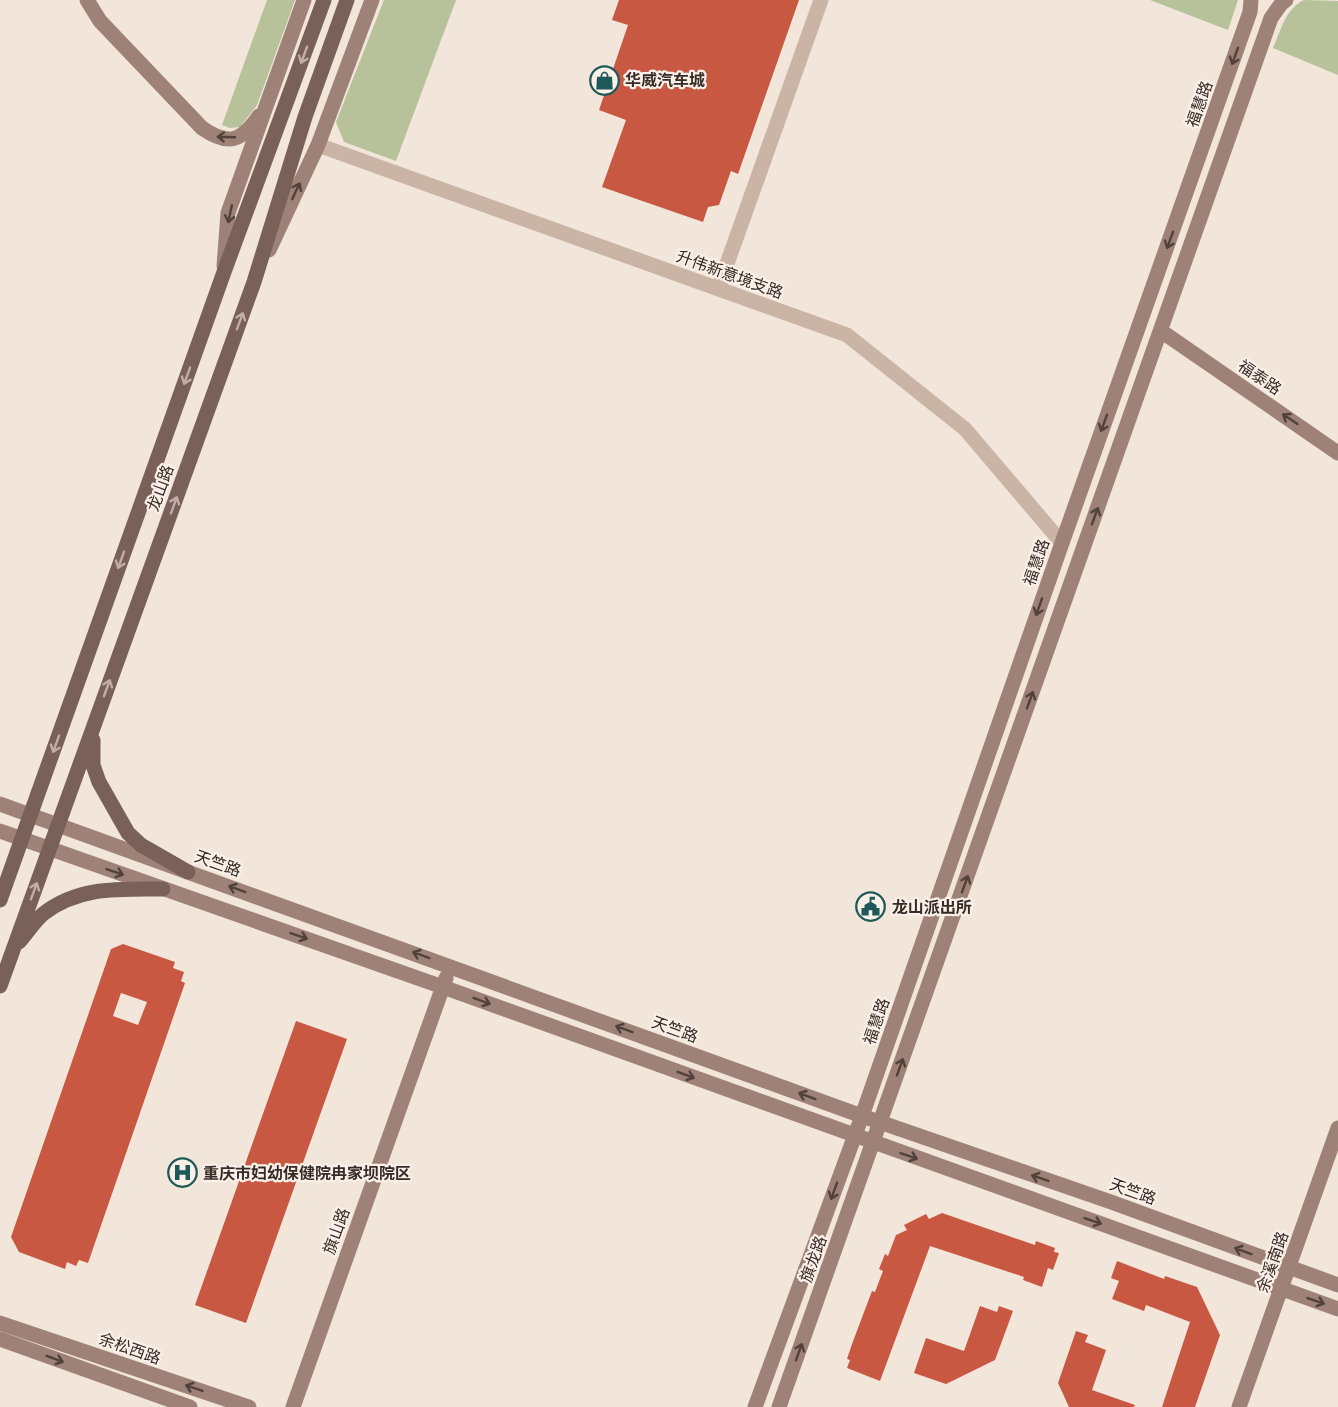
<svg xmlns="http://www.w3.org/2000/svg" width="1338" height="1407" font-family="Figtree,'Noto Sans SC',sans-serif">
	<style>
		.green { fill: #b7c19a }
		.building { fill: #c85842; fill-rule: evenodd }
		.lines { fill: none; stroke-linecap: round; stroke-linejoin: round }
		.street { stroke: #cab4a6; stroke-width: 15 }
		.secondary { stroke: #9e8277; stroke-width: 15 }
		.primary { stroke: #796058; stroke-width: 15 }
		.oneway { stroke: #c0afa7 }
		.oneway2 { stroke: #50413b }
		.labels { text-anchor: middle; stroke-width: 4.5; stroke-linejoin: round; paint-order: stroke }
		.poi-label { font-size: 16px; font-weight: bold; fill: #362b27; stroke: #faf0e7; text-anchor: start }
		.street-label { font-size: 16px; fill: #362b27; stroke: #faf0e7 }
	</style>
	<rect width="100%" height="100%" fill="#f2e5da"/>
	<path class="green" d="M267,0H295L257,105L240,127L230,128L222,125Z
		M384,0H456L396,161L344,142L336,122Z
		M1150,0H1238L1228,30Z
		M1304,0L1338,1V75L1273,48C1281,31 1285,9 1304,0Z"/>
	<path class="building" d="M619,0H799L738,174L731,171L719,205L708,207L703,222L602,187L626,120L599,110L628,25L612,20Z
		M123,944L175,962L173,968L184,972L181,981L185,983L88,1263L79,1260L76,1266L67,1262L65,1269L19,1252L11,1237L111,949ZM121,993L147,1002L138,1025L113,1016Z
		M296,1021L347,1039L246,1323L195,1305Z
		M942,1213L1035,1245L1036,1241L1055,1248L1054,1252L1059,1253L1053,1270L1048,1268L1042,1287L1023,1280L1024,1277L930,1246L880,1381L847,1368L850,1360L847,1359L852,1344L872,1291L875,1292L883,1271L879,1269L885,1254L888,1256L896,1235L907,1230L904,1225L926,1214L929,1219Z
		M1117,1261L1164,1279L1165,1276L1197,1287L1220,1335L1195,1407H1162L1190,1322L1146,1305L1144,1311L1112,1299L1119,1281L1111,1278Z
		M980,1306L997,1312L999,1306L1013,1311L995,1360L946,1384L914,1373L926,1338L964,1351Z
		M1076,1331L1088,1335L1085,1342L1106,1350L1092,1390L1135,1405L1134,1407H1069L1058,1383Z"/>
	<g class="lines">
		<path class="street" d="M318,145L847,335L965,429L1062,543
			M718,289L821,0"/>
		<path class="secondary" d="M87,0L100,21L202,128C228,146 241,142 259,116
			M269,250L318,145L372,0
			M224,266L228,213L304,0
			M1161,331L1338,453
			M0,804L862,1116L1111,1202L1338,1285
			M0,831L443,987L1338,1309
			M0,1323L249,1407
			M0,1339L190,1407
			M293,1407L446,978
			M755,1407L862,1116L1062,543L1250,12L1251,0
			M779,1407L1271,18L1281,4L1286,0
			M1239,1407L1338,1128"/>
		<path class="primary" d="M93,740V765L99,782L128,833L141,845L188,872
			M0,900L224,272L324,0
			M19,942C27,933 34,922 43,914C78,886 120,889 163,889
			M0,986L254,282L305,117L347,0"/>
	</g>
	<defs><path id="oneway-shaft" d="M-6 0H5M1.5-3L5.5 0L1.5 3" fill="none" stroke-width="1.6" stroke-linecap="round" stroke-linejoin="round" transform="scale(1.5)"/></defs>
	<g class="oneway">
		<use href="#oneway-shaft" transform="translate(304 55) rotate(110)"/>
		<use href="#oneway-shaft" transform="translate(240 321) rotate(-70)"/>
		<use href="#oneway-shaft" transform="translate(187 376) rotate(110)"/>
		<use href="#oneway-shaft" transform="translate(174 505) rotate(-70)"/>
		<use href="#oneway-shaft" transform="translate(121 560) rotate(110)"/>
		<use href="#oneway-shaft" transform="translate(107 688) rotate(-70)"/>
		<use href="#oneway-shaft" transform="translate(56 744) rotate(110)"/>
		<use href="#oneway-shaft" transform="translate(34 891) rotate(-70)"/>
	</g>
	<g class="oneway2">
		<use href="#oneway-shaft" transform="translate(1235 56) rotate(110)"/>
		<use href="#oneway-shaft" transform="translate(226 137) rotate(-178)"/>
		<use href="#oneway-shaft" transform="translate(296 191) rotate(-65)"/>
		<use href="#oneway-shaft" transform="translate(230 214) rotate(102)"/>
		<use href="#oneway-shaft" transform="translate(1170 240) rotate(110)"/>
		<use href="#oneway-shaft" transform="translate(1290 419) rotate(-146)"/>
		<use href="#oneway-shaft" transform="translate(1104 423) rotate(110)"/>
		<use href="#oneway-shaft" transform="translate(1095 516) rotate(-70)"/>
		<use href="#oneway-shaft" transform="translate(1039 607) rotate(109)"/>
		<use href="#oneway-shaft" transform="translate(1030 700) rotate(-70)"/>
		<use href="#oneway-shaft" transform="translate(115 872) rotate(19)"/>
		<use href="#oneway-shaft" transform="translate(965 884) rotate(-70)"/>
		<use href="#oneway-shaft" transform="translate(237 889) rotate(-160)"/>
		<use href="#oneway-shaft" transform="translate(299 936) rotate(19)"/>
		<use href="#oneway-shaft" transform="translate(421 955) rotate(-160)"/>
		<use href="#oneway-shaft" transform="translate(482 1001) rotate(20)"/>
		<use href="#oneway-shaft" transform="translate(624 1029) rotate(-160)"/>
		<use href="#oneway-shaft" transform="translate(900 1067) rotate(-70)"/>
		<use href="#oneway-shaft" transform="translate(686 1075) rotate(20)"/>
		<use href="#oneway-shaft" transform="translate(807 1096) rotate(-160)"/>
		<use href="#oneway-shaft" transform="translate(909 1156) rotate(19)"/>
		<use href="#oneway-shaft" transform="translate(1040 1178) rotate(-161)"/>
		<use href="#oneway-shaft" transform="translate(834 1191) rotate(110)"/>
		<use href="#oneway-shaft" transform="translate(1093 1221) rotate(19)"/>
		<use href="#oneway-shaft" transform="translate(1243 1251) rotate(-160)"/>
		<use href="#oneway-shaft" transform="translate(1316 1301) rotate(19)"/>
		<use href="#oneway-shaft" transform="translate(799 1352) rotate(-70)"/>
		<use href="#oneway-shaft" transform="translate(55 1359) rotate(20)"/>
		<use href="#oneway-shaft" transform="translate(194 1388) rotate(-161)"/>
	</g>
	<defs>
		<symbol id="shop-ring" viewBox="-11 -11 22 22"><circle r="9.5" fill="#faf0e7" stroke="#1c5958" stroke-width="1.5"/><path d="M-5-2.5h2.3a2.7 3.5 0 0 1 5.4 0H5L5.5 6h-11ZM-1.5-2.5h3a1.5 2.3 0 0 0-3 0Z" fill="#1c5958"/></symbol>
		<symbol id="civic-ring" viewBox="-11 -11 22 22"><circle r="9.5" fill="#faf0e7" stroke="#1c5958" stroke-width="1.5"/><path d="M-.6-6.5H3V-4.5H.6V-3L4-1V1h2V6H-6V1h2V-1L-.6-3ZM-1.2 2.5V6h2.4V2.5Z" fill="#1c5958"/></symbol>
		<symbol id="hospital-ring" viewBox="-11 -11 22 22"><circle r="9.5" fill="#faf0e7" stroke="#1c5958" stroke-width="1.5"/><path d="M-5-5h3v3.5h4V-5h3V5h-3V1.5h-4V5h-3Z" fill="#1c5958"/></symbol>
	</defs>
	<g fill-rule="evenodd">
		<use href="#shop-ring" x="588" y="64" width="33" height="33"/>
		<use href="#civic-ring" x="854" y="890" width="33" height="33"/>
		<use href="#hospital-ring" x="166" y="1156" width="33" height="33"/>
	</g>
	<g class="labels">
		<g class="poi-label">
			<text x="625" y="86">华威汽车城</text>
			<text x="892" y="913">龙山派出所</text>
			<text x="203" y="1179">重庆市妇幼保健院冉家坝院区</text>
		</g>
		<g class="street-label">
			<text transform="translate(1199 104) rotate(-70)" y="6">福慧路</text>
			<text transform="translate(730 274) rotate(20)" y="6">升伟新意境支路</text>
			<text transform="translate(1260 377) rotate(34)" y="6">福泰路</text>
			<text transform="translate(160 488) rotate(-70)" y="6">龙山路</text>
			<text transform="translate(1036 562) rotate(-71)" y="6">福慧路</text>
			<text transform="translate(218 863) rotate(20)" y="6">天竺路</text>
			<text transform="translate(876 1021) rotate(-71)" y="6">福慧路</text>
			<text transform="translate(675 1029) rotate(20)" y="6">天竺路</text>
			<text transform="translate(1133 1191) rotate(20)" y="6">天竺路</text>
			<text transform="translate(336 1231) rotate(-70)" y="6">旗山路</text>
			<text transform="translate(813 1259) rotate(-70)" y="6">旗龙路</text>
			<text transform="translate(1272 1262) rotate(-70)" y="6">余溪南路</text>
			<text transform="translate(130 1348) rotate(19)" y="6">余松西路</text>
		</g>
	</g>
</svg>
